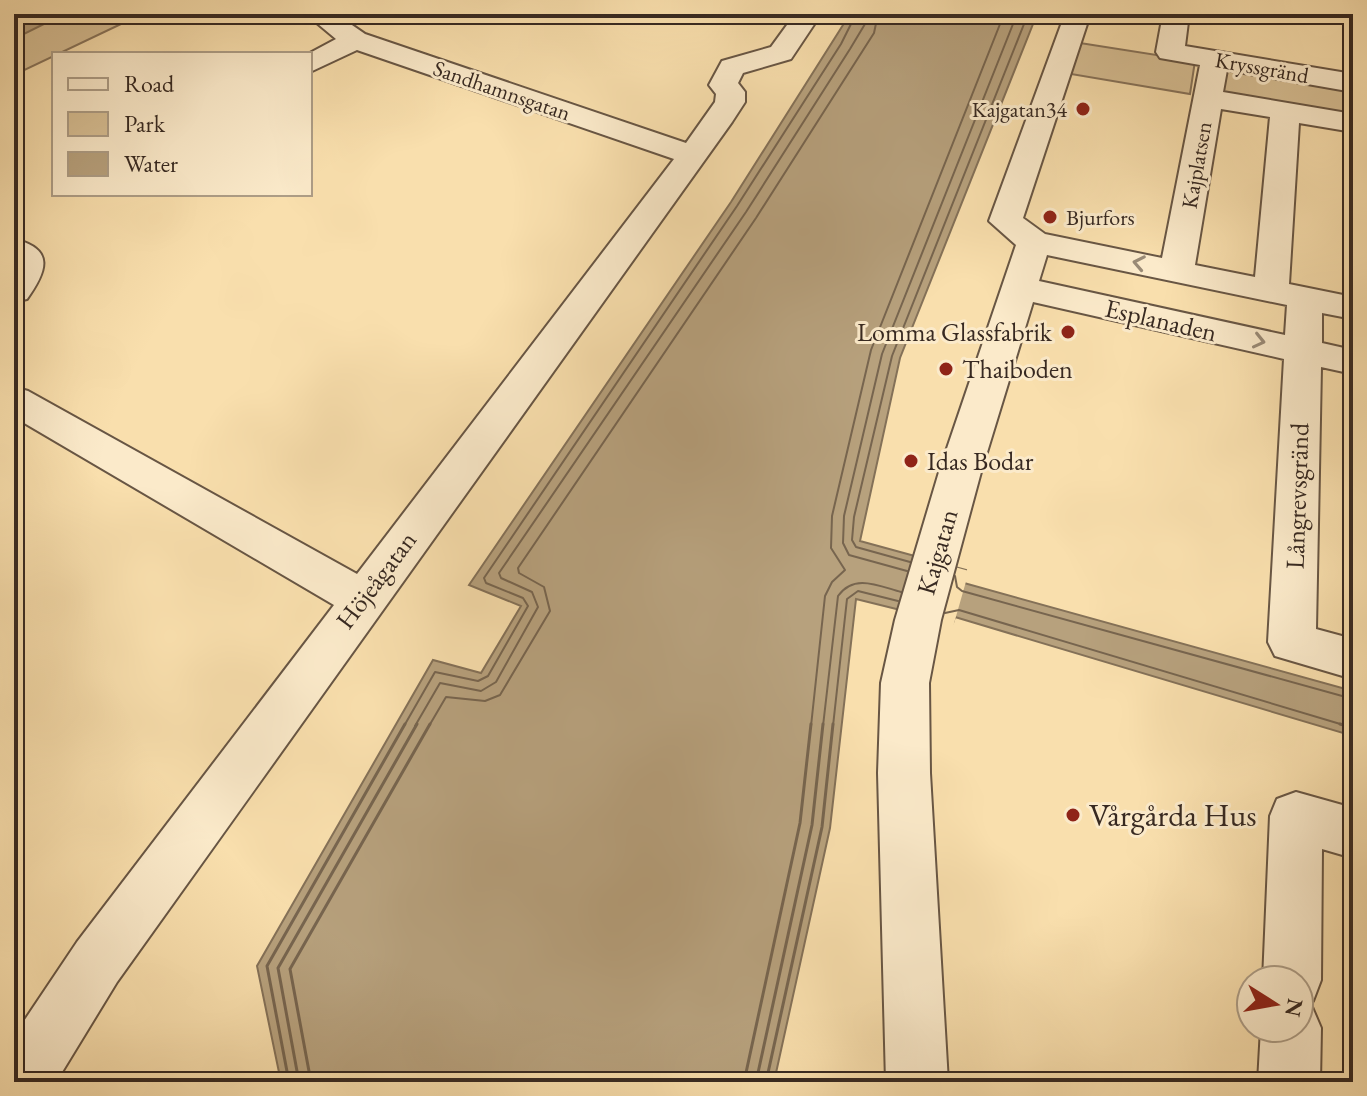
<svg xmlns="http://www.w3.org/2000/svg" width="1367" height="1096" font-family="'EB Garamond',serif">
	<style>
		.green { fill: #d8c095; stroke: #88745b; stroke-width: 2 }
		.water { fill: #b7a17d; stroke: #847158; stroke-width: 2 }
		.pier { fill: #f9dfad }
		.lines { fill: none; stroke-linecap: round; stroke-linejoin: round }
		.shore-far1 { stroke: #77654f; stroke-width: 2 }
		.shore { stroke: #77654f; stroke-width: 3 }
		.minor-casing { stroke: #685644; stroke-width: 4 }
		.minor { fill: #fbeaca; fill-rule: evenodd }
		.oneway { stroke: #998a76 }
		.poi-dot { fill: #8f2418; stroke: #fbeaca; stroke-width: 3 }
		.labels { text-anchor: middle; stroke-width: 6; stroke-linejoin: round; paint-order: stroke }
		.far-street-label { font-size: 22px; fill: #372921; stroke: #fbeaca }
		.far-poi-label { font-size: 22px; fill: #372921; stroke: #fbeaca; text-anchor: end }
		.street-label { font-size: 26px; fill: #372921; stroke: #fbeaca }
		.poi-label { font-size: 26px; fill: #372921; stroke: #fbeaca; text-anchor: start }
		.near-poi-label { font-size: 32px; fill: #372921; stroke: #fbeaca; text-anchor: start }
	</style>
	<rect width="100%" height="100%" fill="#f9dfad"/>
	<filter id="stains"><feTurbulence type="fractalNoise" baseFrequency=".0025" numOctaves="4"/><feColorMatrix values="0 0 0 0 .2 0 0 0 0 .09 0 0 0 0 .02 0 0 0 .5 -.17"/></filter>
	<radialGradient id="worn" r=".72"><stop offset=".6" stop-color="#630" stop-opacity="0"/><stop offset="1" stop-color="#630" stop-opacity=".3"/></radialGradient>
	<path class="green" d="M14,14H142L14,75Z
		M1080,43L1195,61L1190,94L1071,74Z
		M1219,65L1353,87V118L1215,94Z"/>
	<path class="water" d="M14,14H64L14,39Z
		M850,14H1037L900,358L860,541L966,570L964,583L1353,691V736L955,617L953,623L856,599L830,828L774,1082H281L257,966L433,660L481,673L521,606L469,585L731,202Z"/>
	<path class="pier" d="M919,557L969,571L953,627L901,614Z"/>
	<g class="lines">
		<path class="shore-far1" d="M910,562L856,547L852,540L854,517L892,356L1028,14
			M907,571L849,555L843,543L844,516L882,354L1017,14
			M955,576L957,587L962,591L1353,699
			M945,613L959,610L1347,726
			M404,726L435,672L478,681L488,676L528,606L523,598L486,583L484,578L737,206L841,44L856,14
			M415,726L440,683L481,691L496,682L538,607L532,592L501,578L499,573L746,212L850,49L865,24L866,14
			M429,726L446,697L485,701L500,695L550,611L544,587L519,573L518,568L756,218L874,33L878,14
			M811,726L825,596L832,582L845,570L831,548L832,516L871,350L1004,14
			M823,726L838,596C854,573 879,586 901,592
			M833,726L847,599L858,591L898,601"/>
		<path class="shore" d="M1340,724L1353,728
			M289,1082L267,966L405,724
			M299,1082L278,968L417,724
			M311,1082L290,969L430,724
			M744,1082L800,823L811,724
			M756,1082L812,825L823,724
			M766,1082L822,827L833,724"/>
		<defs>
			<path id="minor" d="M306,14H336L365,34L686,143L715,102L716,94L709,85L722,61L771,47L795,14H821L791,59L743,73L738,83L745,92V102L732,122L117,982L56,1082H14V1036L77,942L334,605L14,417V387L28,391L357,574L674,159L357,50L310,72L308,54L336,39Z
				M1065,14H1094L1088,21L1023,218L1045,234L1162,258L1200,65L1160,58L1156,52L1163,14H1189L1185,46L1353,74V92L1227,70L1223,92L1353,114V132L1299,123L1289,284L1353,297V319L1322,313V343L1353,350V374L1321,367L1316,629L1353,639V679L1275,656L1268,642L1284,359L1033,302L981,472L941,620L929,683L930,773L948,1082H886L878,773L881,683L895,620L939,472L1016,245L989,221ZM1221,109L1270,117L1255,277L1195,265ZM1047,255L1287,305L1285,335L1039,281Z
				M14,239C55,249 47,271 27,299L14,302Z
				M1296,792L1353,808V858L1322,849L1321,980L1313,1001L1305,1004L1312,1007L1321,1028L1320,1082H1258L1261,1028H1299V980H1263L1270,816L1277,799Z"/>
		</defs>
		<use href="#minor" class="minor-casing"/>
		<use href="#minor" class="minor"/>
	</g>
	<defs><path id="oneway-chevron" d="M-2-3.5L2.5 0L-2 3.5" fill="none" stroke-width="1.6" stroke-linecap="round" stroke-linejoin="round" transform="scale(2)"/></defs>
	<g class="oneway">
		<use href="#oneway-chevron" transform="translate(1139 263) rotate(-169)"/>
		<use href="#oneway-chevron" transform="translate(1259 341) rotate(13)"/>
	</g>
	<g class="poi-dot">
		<circle cx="1083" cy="109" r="8"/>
		<circle cx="1050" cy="217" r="8"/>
		<circle cx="1068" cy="332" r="8"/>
		<circle cx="946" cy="369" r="8"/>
		<circle cx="911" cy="461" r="8"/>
		<circle cx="1073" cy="815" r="8"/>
	</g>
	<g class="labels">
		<g class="far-street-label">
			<text transform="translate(1262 67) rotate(10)" y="8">Kryssgränd</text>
			<text transform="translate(502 90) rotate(19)" y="8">Sandhamnsgatan</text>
			<text transform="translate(1196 165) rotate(-80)" y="8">Kajplatsen</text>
		</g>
		<g class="far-poi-label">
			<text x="1067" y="117">Kajgatan34</text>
			<text x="1066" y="225" text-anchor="start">Bjurfors</text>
		</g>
		<g class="street-label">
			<text transform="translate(1161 320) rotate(13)" y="9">Esplanaden</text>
			<text transform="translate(1297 496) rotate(-88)" y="9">Långrevsgränd</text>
			<text transform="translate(937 552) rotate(-74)" y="9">Kajgatan</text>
			<text transform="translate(376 580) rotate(-53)" y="9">Höjeågatan</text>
		</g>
		<g class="poi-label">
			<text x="1052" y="341" text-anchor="end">Lomma Glassfabrik</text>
			<text x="962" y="378">Thaiboden</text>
			<text x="927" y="470">Idas Bodar</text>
		</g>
		<g class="near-poi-label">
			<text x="1089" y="826">Vårgårda Hus</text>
		</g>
	</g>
	<rect width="1367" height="1096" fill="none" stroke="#f9dfad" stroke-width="48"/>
	<rect x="16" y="16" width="1335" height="1064" fill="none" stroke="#372921" stroke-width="4"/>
	<rect x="24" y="24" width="1319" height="1048" fill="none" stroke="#372921" stroke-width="2"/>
	<rect x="52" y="52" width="260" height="144" fill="#fbeaca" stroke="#ad9d86" stroke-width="2"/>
	<rect x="68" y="78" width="40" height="12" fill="#fbeaca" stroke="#ad9d86" stroke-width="2"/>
	<text x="124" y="92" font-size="24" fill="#372921">Road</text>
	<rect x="68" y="112" width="40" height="24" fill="#d8c095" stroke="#ad9d86" stroke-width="2"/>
	<text x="124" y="132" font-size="24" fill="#372921">Park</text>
	<rect x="68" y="152" width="40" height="24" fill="#b7a17d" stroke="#ad9d86" stroke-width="2"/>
	<text x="124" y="172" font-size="24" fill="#372921">Water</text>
	<g transform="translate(1275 1004) rotate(101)"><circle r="38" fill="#fbeaca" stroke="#ad9d86" stroke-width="2"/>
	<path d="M0-6L14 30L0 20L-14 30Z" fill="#8f2418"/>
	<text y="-12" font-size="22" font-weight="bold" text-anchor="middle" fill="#372921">N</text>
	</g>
	<rect width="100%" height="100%" filter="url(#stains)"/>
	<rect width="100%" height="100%" fill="url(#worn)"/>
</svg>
